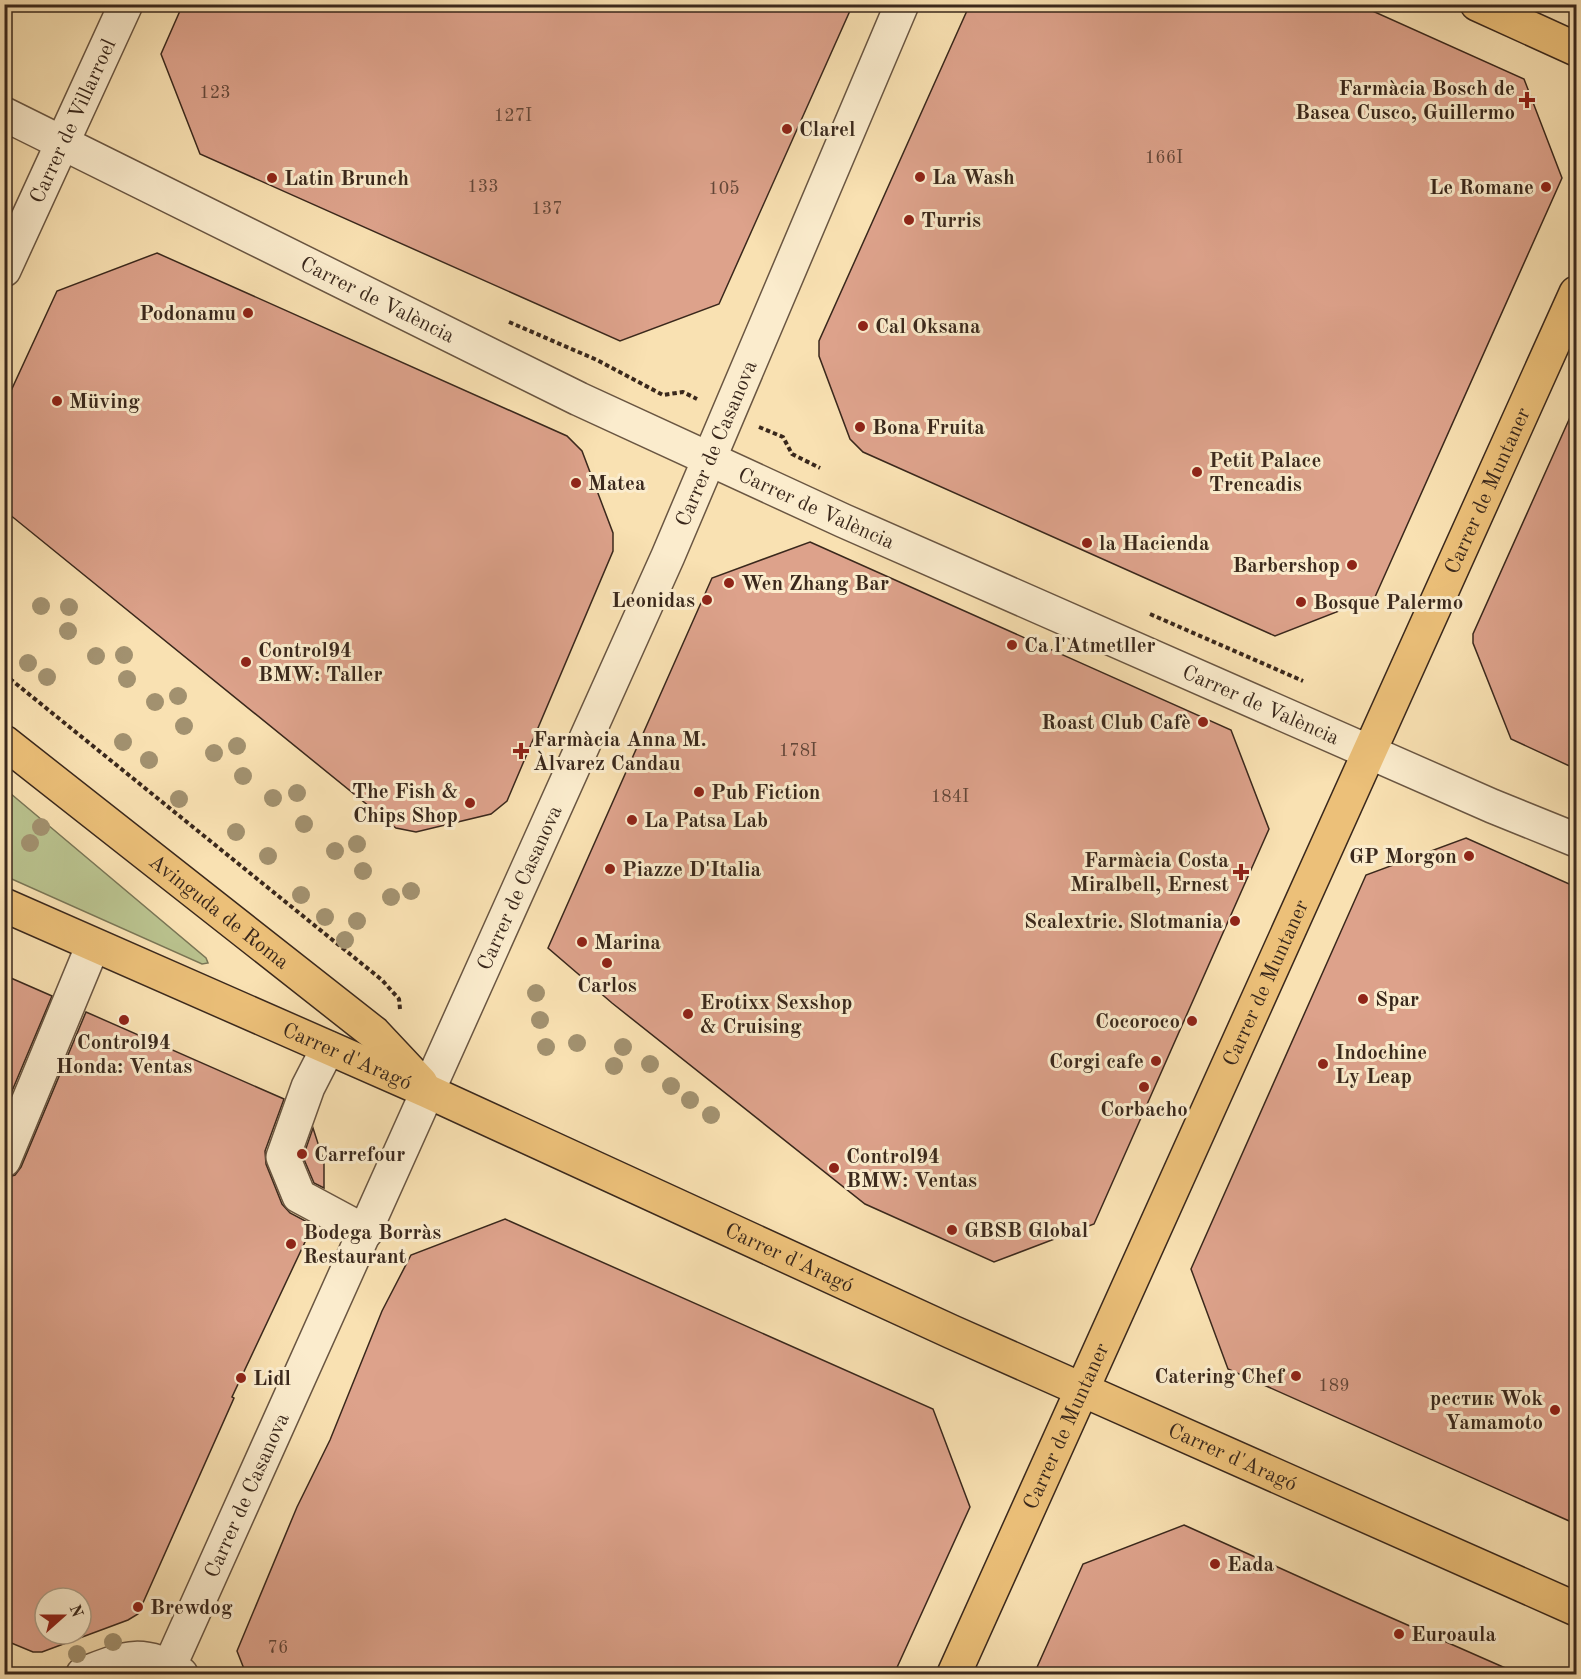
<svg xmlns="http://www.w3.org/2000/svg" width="1581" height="1679" font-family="'Old Standard TT',serif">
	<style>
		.green { fill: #bac38f; stroke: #7a7656; stroke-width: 1.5 }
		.building { fill: #dda28b; stroke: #3a281c; stroke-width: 1.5; fill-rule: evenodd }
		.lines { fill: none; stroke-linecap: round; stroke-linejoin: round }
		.minor-casing { stroke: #6a5642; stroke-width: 36 }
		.major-casing { stroke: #3a281c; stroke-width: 36 }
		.path { stroke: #3a281c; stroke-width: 4; stroke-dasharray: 4.5 3; stroke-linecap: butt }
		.minor { stroke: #fbeccd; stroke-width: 33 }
		.major { stroke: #ecc079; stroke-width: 33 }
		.tree { fill: #a2916f }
		.poi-dot { fill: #8f2418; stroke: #fbeccd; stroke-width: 2 }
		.labels { text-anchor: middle; stroke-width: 6; stroke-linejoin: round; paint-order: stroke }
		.number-label { font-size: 18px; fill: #634638 }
		.poi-label { font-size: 21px; font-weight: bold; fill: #3a281c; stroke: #fbeccd; text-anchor: start }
		.street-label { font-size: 21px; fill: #3a281c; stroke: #fbeccd }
	</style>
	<rect width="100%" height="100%" fill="#f9e1b2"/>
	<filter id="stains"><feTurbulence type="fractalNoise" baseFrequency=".00333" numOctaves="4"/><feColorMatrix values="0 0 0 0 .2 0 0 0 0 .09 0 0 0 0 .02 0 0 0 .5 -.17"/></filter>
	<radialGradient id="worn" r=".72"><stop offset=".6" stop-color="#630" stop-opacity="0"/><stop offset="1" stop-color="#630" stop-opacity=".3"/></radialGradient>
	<path class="green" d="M4,788L206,958L208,963L202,964L5,876Z"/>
	<path class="building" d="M183,4H853L719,304L620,341L200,154L161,54Z
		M970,4H1357L1524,79L1562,178L1375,597L1275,636L863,452L850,439L819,356V341Z
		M157,253L567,436L582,451L613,533V551L507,801L491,814L416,832L396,828L4,510V406L57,291Z
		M1576,404V769L1511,739L1473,643V634Z
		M810,542L1231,730L1269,829L1094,1224L994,1262L865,1204L612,1003L548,948L712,578Z
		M1466,838L1576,887V1524L1228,1369L1191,1269L1366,875Z
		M4,975L52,996L4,1110Z
		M86,1012L284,1099L265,1151L266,1164L282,1204L290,1213L313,1225L232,1397L234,1398L138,1614L128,1620L42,1652H33L4,1640V1178L15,1175L21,1167ZM45,1598H81V1634H45Z
		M313,1128L324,1162V1188L314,1183L303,1157Z
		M505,1219L933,1409L970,1507L894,1674H246L237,1651L297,1507L330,1440L382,1311L411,1255Z
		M1184,1525L1353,1601L1519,1674H1034L1083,1564Z"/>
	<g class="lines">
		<defs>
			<g id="minor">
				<path id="s1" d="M4,114L579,399L844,521L1492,806L1576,840"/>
				<path id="s2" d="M4,270L126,4"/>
				<path d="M328,1048L308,1087L283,1157L299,1196L366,1232"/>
				<path d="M4,1160L93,945"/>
				<path d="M83,1674C122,1659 142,1648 181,1674"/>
				<path id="s3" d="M166,1674L668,556L902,4"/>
			</g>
			<g id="major">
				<path d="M1477,4L1576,49"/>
				<path id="s4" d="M4,742L374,1033L421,1083"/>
				<path id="s5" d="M4,905L427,1091L952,1332L1576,1609"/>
				<path id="s6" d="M954,1674L1576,293"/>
			</g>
		</defs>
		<use href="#minor" class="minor-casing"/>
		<use href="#major" class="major-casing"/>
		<path class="path" d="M509,322L597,360L663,395L683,392L697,399
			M759,427L783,437L792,454L820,468
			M1150,614L1303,681
			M4,674L382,980L399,999L400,1009"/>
		<use href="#minor" class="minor"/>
		<use href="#major" class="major"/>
	</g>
	<g class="tree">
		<circle cx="41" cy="606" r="9"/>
		<circle cx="69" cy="607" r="9"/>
		<circle cx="68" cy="631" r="9"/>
		<circle cx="124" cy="655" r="9"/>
		<circle cx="96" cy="656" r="9"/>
		<circle cx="28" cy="663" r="9"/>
		<circle cx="47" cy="677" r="9"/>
		<circle cx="127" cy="679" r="9"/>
		<circle cx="178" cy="696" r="9"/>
		<circle cx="155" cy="702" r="9"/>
		<circle cx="184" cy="726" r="9"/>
		<circle cx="123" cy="742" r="9"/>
		<circle cx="237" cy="746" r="9"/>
		<circle cx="214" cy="753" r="9"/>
		<circle cx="149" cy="760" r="9"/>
		<circle cx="243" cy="776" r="9"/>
		<circle cx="297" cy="793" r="9"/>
		<circle cx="273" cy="798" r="9"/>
		<circle cx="179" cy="799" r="9"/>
		<circle cx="304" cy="824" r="9"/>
		<circle cx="41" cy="827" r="9"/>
		<circle cx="236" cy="832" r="9"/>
		<circle cx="30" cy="843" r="9"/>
		<circle cx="357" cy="844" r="9"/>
		<circle cx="335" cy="851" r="9"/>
		<circle cx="268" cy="856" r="9"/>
		<circle cx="363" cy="871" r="9"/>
		<circle cx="411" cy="891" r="9"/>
		<circle cx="301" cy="895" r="9"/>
		<circle cx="391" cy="897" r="9"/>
		<circle cx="325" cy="917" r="9"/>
		<circle cx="357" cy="921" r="9"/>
		<circle cx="345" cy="940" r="9"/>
		<circle cx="536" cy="993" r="9"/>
		<circle cx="540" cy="1020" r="9"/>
		<circle cx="577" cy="1043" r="9"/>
		<circle cx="546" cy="1047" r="9"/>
		<circle cx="623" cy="1047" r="9"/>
		<circle cx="650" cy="1064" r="9"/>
		<circle cx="614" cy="1066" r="9"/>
		<circle cx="671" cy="1086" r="9"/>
		<circle cx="690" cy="1100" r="9"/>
		<circle cx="711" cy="1115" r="9"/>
		<circle cx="113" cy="1642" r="9"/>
		<circle cx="77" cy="1654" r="9"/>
	</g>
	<g class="poi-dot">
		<path d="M1524 91h6v6h6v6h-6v6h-6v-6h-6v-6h6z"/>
		<circle cx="787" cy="129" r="6"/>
		<circle cx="920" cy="177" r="6"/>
		<circle cx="272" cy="178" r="6"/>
		<circle cx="1546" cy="187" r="6"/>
		<circle cx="909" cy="220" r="6"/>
		<circle cx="248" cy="313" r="6"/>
		<circle cx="863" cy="326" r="6"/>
		<circle cx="57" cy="401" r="6"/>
		<circle cx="860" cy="427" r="6"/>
		<circle cx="1197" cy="472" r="6"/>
		<circle cx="576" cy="483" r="6"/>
		<circle cx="1087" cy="543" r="6"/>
		<circle cx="1352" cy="565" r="6"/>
		<circle cx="729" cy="583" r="6"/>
		<circle cx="707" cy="600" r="6"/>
		<circle cx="1301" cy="602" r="6"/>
		<circle cx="1012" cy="645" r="6"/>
		<circle cx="246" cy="662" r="6"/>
		<circle cx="1203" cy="722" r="6"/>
		<path d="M518 742h6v6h6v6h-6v6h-6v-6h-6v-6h6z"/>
		<circle cx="699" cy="792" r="6"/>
		<circle cx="470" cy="803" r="6"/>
		<circle cx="632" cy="820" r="6"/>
		<circle cx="1469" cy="856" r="6"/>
		<circle cx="610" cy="869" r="6"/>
		<path d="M1238 863h6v6h6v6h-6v6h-6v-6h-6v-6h6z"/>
		<circle cx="1235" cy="921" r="6"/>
		<circle cx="582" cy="942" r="6"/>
		<circle cx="607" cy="963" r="6"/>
		<circle cx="1363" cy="999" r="6"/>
		<circle cx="688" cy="1014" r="6"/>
		<circle cx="124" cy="1020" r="6"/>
		<circle cx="1192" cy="1021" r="6"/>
		<circle cx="1156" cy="1061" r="6"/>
		<circle cx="1323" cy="1064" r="6"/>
		<circle cx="1144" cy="1087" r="6"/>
		<circle cx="302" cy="1154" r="6"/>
		<circle cx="834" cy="1168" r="6"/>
		<circle cx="952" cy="1230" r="6"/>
		<circle cx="291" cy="1244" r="6"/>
		<circle cx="1296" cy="1376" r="6"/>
		<circle cx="241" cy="1378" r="6"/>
		<circle cx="1555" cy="1410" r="6"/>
		<circle cx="1215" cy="1564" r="6"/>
		<circle cx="138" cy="1607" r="6"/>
		<circle cx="1399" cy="1634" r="6"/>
	</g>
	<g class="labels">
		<g class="number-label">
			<text x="215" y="98">123</text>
			<text x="513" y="121">127I</text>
			<text x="1164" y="163">166I</text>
			<text x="483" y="192">133</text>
			<text x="724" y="194">105</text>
			<text x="547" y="214">137</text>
			<text x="798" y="756">178I</text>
			<text x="950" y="802">184I</text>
			<text x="1334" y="1391">189</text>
			<text x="278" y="1653">76</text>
		</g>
		<g class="poi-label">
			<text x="1515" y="95" text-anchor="end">Farmàcia Bosch de<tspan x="1515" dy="24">Basea Cusco, Guillermo</tspan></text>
			<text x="799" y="136">Clarel</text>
			<text x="932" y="184">La Wash</text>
			<text x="284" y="185">Latin Brunch</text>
			<text x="1534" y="194" text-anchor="end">Le Romane</text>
			<text x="921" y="227">Turris</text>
			<text x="236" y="320" text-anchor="end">Podonamu</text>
			<text x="875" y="333">Cal Oksana</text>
			<text x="69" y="408">Müving</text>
			<text x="872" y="434">Bona Fruita</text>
			<text x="1209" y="467">Petit Palace<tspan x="1209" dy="24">Trencadis</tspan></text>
			<text x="588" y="490">Matea</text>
			<text x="1099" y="550">la Hacienda</text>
			<text x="1340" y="572" text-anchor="end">Barbershop</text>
			<text x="741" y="590">Wen Zhang Bar</text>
			<text x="695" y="607" text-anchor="end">Leonidas</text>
			<text x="1313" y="609">Bosque Palermo</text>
			<text x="1024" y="652">Ca l'Atmetller</text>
			<text x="258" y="657">Control94<tspan x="258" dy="24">BMW: Taller</tspan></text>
			<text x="1191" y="729" text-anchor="end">Roast Club Cafè</text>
			<text x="533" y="746">Farmàcia Anna M.<tspan x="533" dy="24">Àlvarez Candau</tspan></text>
			<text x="458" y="798" text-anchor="end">The Fish &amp;<tspan x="458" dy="24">Chips Shop</tspan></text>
			<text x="711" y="799">Pub Fiction</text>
			<text x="644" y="827">La Patsa Lab</text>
			<text x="1457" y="863" text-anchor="end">GP Morgon</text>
			<text x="1229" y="867" text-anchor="end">Farmàcia Costa<tspan x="1229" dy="24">Miralbell, Ernest</tspan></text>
			<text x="622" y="876">Piazze D'Italia</text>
			<text x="1223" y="928" text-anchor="end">Scalextric. Slotmania</text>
			<text x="594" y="949">Marina</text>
			<text x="607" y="992" text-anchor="middle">Carlos</text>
			<text x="1375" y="1006">Spar</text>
			<text x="700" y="1009">Erotixx Sexshop<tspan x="700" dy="24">&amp; Cruising</tspan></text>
			<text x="1180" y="1028" text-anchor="end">Cocoroco</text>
			<text x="124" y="1049" text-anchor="middle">Control94<tspan x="124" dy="24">Honda: Ventas</tspan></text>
			<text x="1335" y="1059">Indochine<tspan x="1335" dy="24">Ly Leap</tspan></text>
			<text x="1144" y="1068" text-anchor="end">Corgi cafe</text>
			<text x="1144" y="1116" text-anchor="middle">Corbacho</text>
			<text x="314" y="1161">Carrefour</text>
			<text x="846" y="1163">Control94<tspan x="846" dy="24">BMW: Ventas</tspan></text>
			<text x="964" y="1237">GBSB Global</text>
			<text x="303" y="1239">Bodega Borràs<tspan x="303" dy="24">Restaurant</tspan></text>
			<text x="1284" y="1383" text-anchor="end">Catering Chef</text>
			<text x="253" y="1385">Lidl</text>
			<text x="1543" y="1405" text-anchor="end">рестик Wok<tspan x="1543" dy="24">Yamamoto</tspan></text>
			<text x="1227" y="1571">Eada</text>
			<text x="150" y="1614">Brewdog</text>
			<text x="1411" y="1641">Euroaula</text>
		</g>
		<g class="street-label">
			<text dy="7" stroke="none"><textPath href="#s2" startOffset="164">Carrer de Villarroel</textPath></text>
			<text dy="7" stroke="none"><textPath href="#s1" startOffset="417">Carrer de València</textPath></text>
			<text dy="7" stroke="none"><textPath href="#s3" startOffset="1348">Carrer de Casanova</textPath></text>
			<text dy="7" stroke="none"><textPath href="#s6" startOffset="1298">Carrer de Muntaner</textPath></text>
			<text dy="7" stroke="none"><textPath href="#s1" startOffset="903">Carrer de València</textPath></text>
			<text dy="7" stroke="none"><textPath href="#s1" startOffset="1389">Carrer de València</textPath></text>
			<text dy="7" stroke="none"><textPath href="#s3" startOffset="862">Carrer de Casanova</textPath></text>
			<text dy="7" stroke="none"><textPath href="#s4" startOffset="274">Avinguda de Roma</textPath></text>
			<text dy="7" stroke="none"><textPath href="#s6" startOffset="758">Carrer de Muntaner</textPath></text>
			<text dy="7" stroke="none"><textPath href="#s5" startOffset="375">Carrer d'Aragó</textPath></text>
			<text dy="7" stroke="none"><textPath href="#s5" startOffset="861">Carrer d'Aragó</textPath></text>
			<text dy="7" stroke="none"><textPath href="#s6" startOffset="272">Carrer de Muntaner</textPath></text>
			<text dy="7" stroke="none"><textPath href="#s5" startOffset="1347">Carrer d'Aragó</textPath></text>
			<text dy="7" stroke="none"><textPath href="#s3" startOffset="196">Carrer de Casanova</textPath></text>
		</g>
	</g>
	<rect width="1581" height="1679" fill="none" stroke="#f9e1b2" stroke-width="24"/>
	<rect x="6" y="6" width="1569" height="1667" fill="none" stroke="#3a281c" stroke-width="3"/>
	<rect x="12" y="12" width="1557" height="1655" fill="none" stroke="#3a281c" stroke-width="1.5"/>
	<g transform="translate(63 1616) rotate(69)"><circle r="28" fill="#fbeccd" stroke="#ae9e86" stroke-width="1.5"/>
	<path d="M0-4.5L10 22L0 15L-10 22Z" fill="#8f2418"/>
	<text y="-9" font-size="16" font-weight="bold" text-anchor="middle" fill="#3a281c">N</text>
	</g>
	<rect width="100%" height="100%" filter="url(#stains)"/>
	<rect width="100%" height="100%" fill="url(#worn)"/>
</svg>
